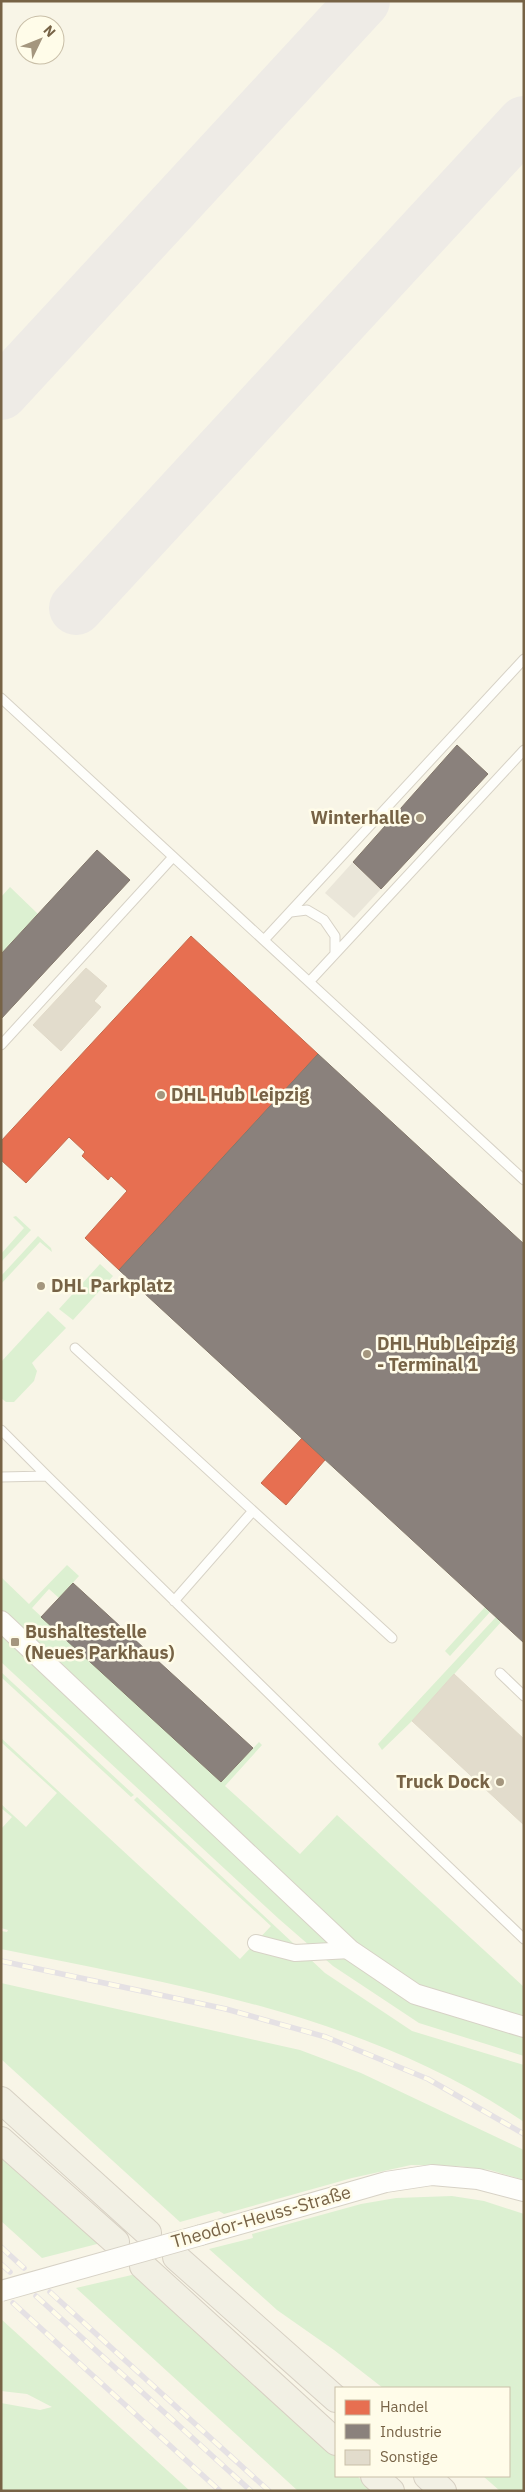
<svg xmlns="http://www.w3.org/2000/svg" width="525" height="2492" font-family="'IBM Plex Sans',sans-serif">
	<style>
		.industrial { fill: #eae6d9 }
		.green { fill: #dcf0d1 }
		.shops { fill: #e76f51; stroke: #c56b4e }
		.industry { fill: #8a817c; stroke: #84786c }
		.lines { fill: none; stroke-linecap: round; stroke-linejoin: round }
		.taxiway { stroke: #eeebe6; stroke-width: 54 }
		.building { fill: #e2dccc; stroke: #e1dac9 }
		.service-casing { stroke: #d7d2c6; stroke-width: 11 }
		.minor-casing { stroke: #d7d2c6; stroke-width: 18 }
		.tertiary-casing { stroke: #d7d2c6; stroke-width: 22 }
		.primary-casing { stroke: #d7d0c3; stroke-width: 28 }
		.service { stroke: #fefefb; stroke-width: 9 }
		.minor { stroke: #fefefb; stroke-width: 16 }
		.tertiary { stroke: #fefefb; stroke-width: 20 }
		.primary { stroke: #f2f0e4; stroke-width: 26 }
		.rail-casing { stroke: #e5e1e4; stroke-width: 5.5 }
		.rail { stroke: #fffce9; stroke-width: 4; stroke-dasharray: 11; stroke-linecap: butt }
		.tertiary-bridge-casing { stroke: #d7d2c6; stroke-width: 22; stroke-linecap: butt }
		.tertiary-bridge { stroke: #fefefb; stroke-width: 20 }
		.poi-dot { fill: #a4967e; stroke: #fffce9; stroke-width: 2 }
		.labels { text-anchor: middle; stroke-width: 5; stroke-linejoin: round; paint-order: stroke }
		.poi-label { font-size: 18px; font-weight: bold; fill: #776346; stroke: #fffce9; text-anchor: start }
		.street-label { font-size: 18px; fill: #776346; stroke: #fffce9 }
	</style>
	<rect width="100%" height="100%" fill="#f8f5e7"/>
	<path class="industrial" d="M353,862L381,889L354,918L325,893Z"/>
	<path class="green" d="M10,887L38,914L1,954V897Z
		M16,1216L31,1230L1,1262V1254L24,1228L13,1217Z
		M38,1236L51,1248L52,1252L40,1242L1,1284V1276Z
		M100,1264L113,1276L73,1320L59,1309Z
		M48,1311L66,1328L32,1363L37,1371L34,1381L14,1402H6L1,1398V1362Z
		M67,1565L79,1576L59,1598L49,1589L32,1608L221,1782L259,1742L262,1745L225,1786L300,1854L337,1815L524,1987V2056L419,2023L333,1966L279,1919L1,1662V1577L29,1604Z
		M485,1607L490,1612L450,1656L445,1651Z
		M496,1617L501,1622L412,1721L382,1750L378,1744Z
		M1,1672L134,1795L131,1797L1,1677Z
		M1,1738L240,1959L271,1926L134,1800L137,1797L325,1973L412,2031L524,2065V2122C366,2015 183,1986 1,1949V1931L7,1932L8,1930L1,1928V1829L12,1817L1,1808V1804L26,1827L57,1793L1,1742Z
		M1,1983L300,2050L361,2073L524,2150V2180L490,2170L458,2166L411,2165L352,2178L224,2214L219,2211L180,2222L1,2059Z
		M1,2155L101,2243L42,2258L1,2221Z
		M452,2196L484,2201L524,2214V2491H500L483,2476H509V2388H383L334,2350L277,2310L209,2249L253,2238L252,2234L361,2204L396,2198Z
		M136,2274L336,2457V2476H357L373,2491H298L76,2288Z
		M1,2319L190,2491H1V2403L40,2410L52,2407L27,2394L1,2391Z"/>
	<path class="shops" d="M191,936L318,1054L119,1270L85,1238L127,1191L111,1176L108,1180L82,1156L85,1152L69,1137L26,1183L1,1160V1141Z
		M302,1438L325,1460L286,1505L261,1483Z"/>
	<path class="industry" d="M457,745L488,774L381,889L353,862Z
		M97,850L130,880L1,1019V954Z
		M318,1054L524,1244V1643L119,1270Z
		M73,1583L253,1748L221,1782L41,1617Z"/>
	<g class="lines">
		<path class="taxiway" d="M1,393L363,1
			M76,608L524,123"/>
	</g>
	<path class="building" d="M86,968L107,986L94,1001L101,1007L61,1051L33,1025Z
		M454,1674L524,1739V1825L412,1721Z"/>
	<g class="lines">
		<defs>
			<path id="service" d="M1,698L524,1180
				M291,912L307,910L324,920L335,936V953
				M264,940L524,659
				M309,982L524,750
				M1,1045L173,857
				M75,1348L392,1638
				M1,1430L47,1476
				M1,1477L47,1476L339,1762L524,1939
				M174,1601L252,1512
				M500,1673L524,1696"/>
			<path id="minor" d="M256,1943L295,1953L350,1950"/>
			<path id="tertiary" d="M1,1621L350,1950L415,1994L524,2027
				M201,2235L386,2182L432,2175L478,2179L524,2191"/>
			<path id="primary" d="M1,2100L148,2233
				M1,2140L116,2242
				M176,2257L336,2399
				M143,2266L336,2442
				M374,2476L391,2491
				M427,2476L443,2491"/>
		</defs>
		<use href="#service" class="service-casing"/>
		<use href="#minor" class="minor-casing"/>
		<use href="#tertiary" class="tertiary-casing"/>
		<use href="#primary" class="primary-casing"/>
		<use href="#service" class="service"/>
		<use href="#minor" class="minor"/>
		<use href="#tertiary" class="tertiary"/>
		<use href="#primary" class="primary"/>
		<defs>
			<path id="rail" d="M1,1961L226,2009L326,2037L428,2079L524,2134
				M1,2247L24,2268
				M1,2264L10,2272
				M50,2292L269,2491
				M36,2296L251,2491
				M13,2303L220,2491"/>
		</defs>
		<use href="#rail" class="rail-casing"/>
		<use href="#rail" class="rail"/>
		<defs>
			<path id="tertiary-bridge" d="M1,2291L201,2235"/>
		</defs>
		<use href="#tertiary-bridge" class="tertiary-bridge-casing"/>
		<use href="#tertiary-bridge" class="tertiary-bridge"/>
	</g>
	<g class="poi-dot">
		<circle cx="420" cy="818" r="5"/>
		<circle cx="161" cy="1095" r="5"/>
		<circle cx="41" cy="1286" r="5"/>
		<circle cx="367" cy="1354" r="5"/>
		<rect x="10" y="1637" width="10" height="10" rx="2.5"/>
		<circle cx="500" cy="1782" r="5"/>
	</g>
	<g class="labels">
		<g class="poi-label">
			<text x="410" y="824" text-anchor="end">Winterhalle</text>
			<text x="171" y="1101">DHL Hub Leipzig</text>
			<text x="51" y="1292">DHL Parkplatz</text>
			<text x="377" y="1350">DHL Hub Leipzig<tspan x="377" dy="21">- Terminal 1</tspan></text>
			<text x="25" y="1638">Bushaltestelle<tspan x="25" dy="21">(Neues Parkhaus)</tspan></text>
			<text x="490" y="1788" text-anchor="end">Truck Dock</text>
		</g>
		<g class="street-label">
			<text transform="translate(261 2217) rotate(-16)" y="6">Theodor-Heuss-Straße</text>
		</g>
	</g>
	<rect width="525" height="2492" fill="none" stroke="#776346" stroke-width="5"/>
	<rect x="335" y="2387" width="175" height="90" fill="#fffce9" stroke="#c9bfa8"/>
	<rect x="345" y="2400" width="25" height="15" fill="#e76f51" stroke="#c9bfa8"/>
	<text x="380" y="2412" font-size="15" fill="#776346">Handel</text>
	<rect x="345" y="2424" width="25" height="15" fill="#8a817c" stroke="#c9bfa8"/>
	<text x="380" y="2437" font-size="15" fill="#776346">Industrie</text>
	<rect x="345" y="2450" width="25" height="15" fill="#e2dccc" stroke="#c9bfa8"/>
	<text x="380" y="2462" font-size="15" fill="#776346">Sonstige</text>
	<g transform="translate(40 40) rotate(47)"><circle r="24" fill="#fffce9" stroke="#c9bfa8"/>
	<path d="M0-4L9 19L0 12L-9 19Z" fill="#a4967e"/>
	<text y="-8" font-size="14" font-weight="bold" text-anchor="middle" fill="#776346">N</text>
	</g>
</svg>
